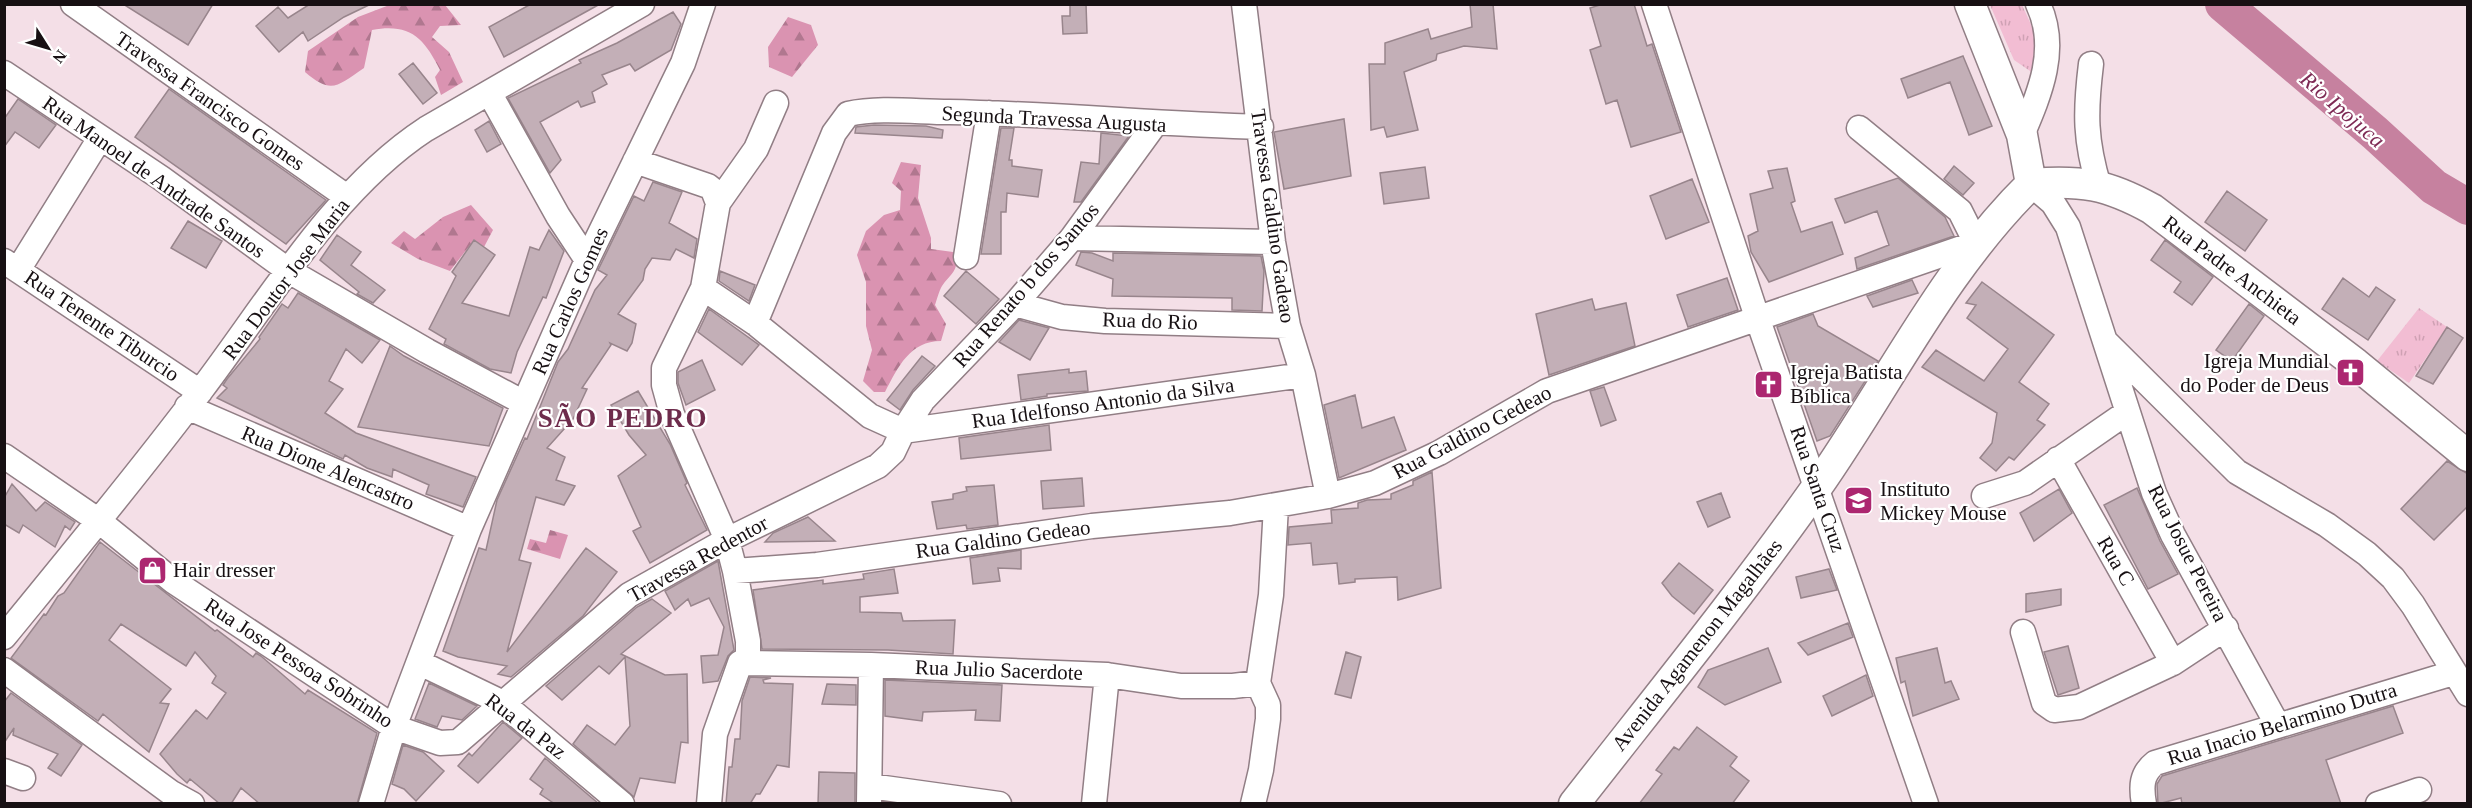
<svg xmlns="http://www.w3.org/2000/svg" width="2472" height="808" font-family="'Times New Roman',serif">
	<style>
		.grass { fill: url(#grass-tufts) }
		.forest { fill: url(#forest-firs) }
		.lines { fill: none; stroke-linecap: round; stroke-linejoin: round }
		.river { stroke: #c6819f; stroke-width: 36 }
		.building { fill: #c3afb7; stroke: #98858c; stroke-width: 1.5 }
		.minor-casing { stroke: #917e85; stroke-width: 27 }
		.major-casing { stroke: #917e85; stroke-width: 33 }
		.minor { stroke: #fff; stroke-width: 24 }
		.major { stroke: #fff; stroke-width: 30 }
		.labels { text-anchor: middle; stroke-width: 4.5; stroke-linejoin: round; paint-order: stroke }
		.street-label { font-size: 21px; fill: #171013; stroke: #fff }
		.poi-label { font-size: 21px; fill: #171013; stroke: #fff; text-anchor: start }
		.water-label { font-size: 22px; font-style: italic; fill: #7e2b55; stroke: #fff }
		.district-label { font-size: 27px; font-weight: bold; letter-spacing: 1.5px; fill: #6e2c4c; stroke: #fff }
	</style>
	<defs>
		<pattern id="grass-tufts" width="24" height="20" patternUnits="userSpaceOnUse" patternTransform="scale(1.5)"><rect width="24" height="20" fill="#f2bdd3"/><path d="M3 7l-1-3M5 7V3M7 7l1-3M15 17l-1-3M17 17v-4M19 17l1-3" fill="none" stroke="#cfa1b4"/></pattern>
		<pattern id="forest-firs" width="22" height="20" patternUnits="userSpaceOnUse" patternTransform="scale(1.5)"><rect width="22" height="20" fill="#da93b1"/><path d="M5 1l3.5 6h-7zM16 11l3.5 6h-7z" fill="#b0778f"/></pattern>
	</defs>
	<rect width="100%" height="100%" fill="#f4dfe7"/>
	<path class="grass" d="M1990,5H2022L2046,57L2033,73L2014,60Z
		M2419,308L2447,327L2409,383L2377,361Z"/>
	<path class="forest" d="M392,4L445,5L461,25L440,26L432,37L449,52L463,82L441,95L435,77L440,70C424,38 410,23 372,30L364,68C337,86 332,95 305,72L308,51L358,17Z
		M788,17L811,25L818,45L792,77L769,67L768,47Z
		M901,162L921,165L918,198L931,238V249L953,252C961,270 952,272 942,286C939,291 937,299 935,305L946,324L941,341C910,341 898,367 885,392H874L863,381L872,350L866,326V282L857,255L866,231L884,215L900,210L901,191L892,183Z
		M471,205L493,230L484,247L474,240L450,271L418,259L391,243L404,231L415,239L443,217Z
		M550,530L568,535L560,559L527,549L530,539L546,543Z"/>
	<g class="lines">
		<path class="river" d="M2223,4L2375,133L2434,187L2468,207"/>
	</g>
	<path class="building" d="M123,4H213L188,45Z
		M310,4H371L344,17L308,41L303,32L279,52L256,26L278,7L288,18Z
		M531,4H600L504,57L489,27Z
		M1070,4H1086L1087,33L1063,34L1062,16H1070Z
		M1470,4H1493L1497,49L1464,46L1437,54L1436,60L1404,72L1418,130L1387,137L1384,127L1371,130L1369,64H1385V43L1428,29L1431,39L1472,27Z
		M1603,4H1634L1647,46L1652,44L1681,132L1631,147L1617,100L1606,104L1590,50L1601,46L1590,8Z
		M673,12L681,24L671,50L635,71L630,64L602,75L607,84L592,92L595,102L581,107L578,101L540,122L561,160L550,173L508,98L581,63L579,60L617,43Z
		M1963,56L1992,126L1969,135L1950,82L1908,98L1901,79Z
		M413,63L437,93L423,104L399,74Z
		M169,89L326,200L286,244L135,137Z
		M18,99L56,125L39,148L15,132L4,147V119Z
		M1344,119L1351,176L1284,189L1274,132Z
		M489,121L501,144L487,152L475,130Z
		M874,125L926,126L943,130L942,138L855,133L856,127Z
		M1001,128H1014L1009,160H1012V166L1042,170L1038,197L1007,193L1006,212H1001V254H981Z
		M1101,133L1129,136L1081,202H1074L1081,162L1099,164Z
		M1954,166L1974,183L1963,195L1944,179Z
		M1425,167L1429,198L1384,204L1380,173Z
		M1787,168L1795,201L1791,203L1801,232L1832,222L1843,254L1769,282L1751,252L1748,236L1758,231L1750,194L1773,188L1768,171Z
		M1898,178L1945,217L1954,236L1857,269L1855,258L1889,245L1877,211L1845,223L1835,199Z
		M1692,179L1709,222L1666,239L1650,196Z
		M653,182L682,192L669,223L697,239L694,258L676,249L670,260L652,258L645,269L643,280L618,314L636,324L632,343L627,351L610,343L611,345L582,388L587,389L573,419L547,448L565,457L556,480L575,486L564,505L536,497L519,560L531,563L507,652L586,548L617,572L583,616L511,677L498,674L507,666L458,657L443,651L479,548L486,550L497,500L525,438L527,439L558,362L568,349L595,290L607,275L598,270L600,266L634,196L644,201Z
		M2227,191L2267,220L2245,251L2205,222Z
		M188,221L222,241L206,268L171,248Z
		M549,230L564,251L546,298L543,297L517,352L511,373L490,369L444,344L446,339L429,329L456,276L452,272L474,240L495,255L462,303L509,316L530,247L539,250Z
		M337,235L361,252L351,265L385,290L373,303L357,294L359,292L320,260Z
		M2165,240L2213,277L2192,305L2174,292L2181,282L2151,260Z
		M1081,252L1092,253L1113,261V253L1261,256L1264,271L1262,311L1232,310V298L1112,296L1113,279L1076,265Z
		M720,271L755,285L749,301L719,281Z
		M966,271L999,299L976,324L944,296Z
		M1727,278L1738,310L1688,327L1677,295Z
		M2343,278L2369,297L2376,287L2395,300L2368,340L2322,309Z
		M1912,280L1918,293L1873,307L1867,296Z
		M1982,282L2054,335L2019,382L2049,404L2037,420L2045,425L2014,460L2009,457L1996,471L1980,458L1992,443L1997,413L1922,367L1936,350L1984,381L2008,349L1967,318L1976,305L1966,303Z
		M298,293L380,340L362,363L346,349L329,381L343,389L325,413L356,433L476,477L463,507L426,494L429,485L393,469L392,477L367,468L345,455L343,459L217,398L227,388L223,385L227,379L260,339L259,337L282,304L288,308Z
		M1592,299L1595,310L1626,303L1635,346L1549,375L1536,314Z
		M2249,304L2264,316L2232,361L2216,350Z
		M709,309L759,345L742,365L698,332Z
		M1813,314L1818,326L1878,361L1830,436L1817,441L1777,327Z
		M1019,320L1049,328L1030,360L999,342Z
		M2447,327L2463,338L2433,384L2416,376Z
		M390,346L404,356L503,408L489,446L358,427Z
		M922,356L935,366L913,390L900,410L887,400Z
		M702,360L715,390L686,405L678,383V372Z
		M1069,369V373L1086,371L1088,391L1047,394V396L1021,400L1018,375Z
		M1604,387L1616,420L1601,426L1590,391Z
		M638,391L670,444L687,483L685,485L707,530L650,563L633,531L641,527L618,476L646,455L629,435L611,405Z
		M1355,395L1362,428L1394,417L1406,450L1339,478L1324,405Z
		M1049,425L1051,450L961,459L959,438Z
		M2447,461L2468,474V506L2434,540L2401,509Z
		M1432,472L1441,588L1398,600L1397,577L1355,579V582L1339,584L1337,563L1313,565L1311,543L1288,545L1289,527L1332,523L1331,510L1358,508V503L1367,500L1391,499V494L1413,485V481Z
		M1082,478L1084,506L1043,509L1041,481Z
		M12,484L36,511L45,502L75,522L70,530L65,526L55,547L23,525L19,533L4,524V498Z
		M994,485L998,525L967,529L966,525L937,529L932,502L953,499V494L967,491L966,487Z
		M2137,488L2160,541L2178,574L2148,589L2104,505Z
		M2059,489L2072,513L2034,541L2020,513Z
		M1721,493L1730,517L1708,527L1697,502Z
		M808,517L835,541L765,542L773,533Z
		M100,542L215,631L217,630L253,657L256,653L261,656L305,694L308,690L377,733L357,804H260L241,788L231,804H220L190,779L187,783L177,774L160,754L196,710L207,719L226,693L212,683L216,676L195,652L186,666L121,624L109,640L171,689L160,703L169,704L149,752L103,714L98,721L11,658L44,614L46,615L58,596L64,593Z
		M1021,550V569L998,568L1000,581L973,584L970,558Z
		M718,561L734,650L728,656L718,681L703,683L701,656L718,655L724,627L709,598L691,606L688,599L675,610L665,591Z
		M1679,563L1713,590L1694,614L1672,596L1662,583Z
		M894,569L898,593L860,597V612L901,613L903,621L955,620L953,654L888,650L762,649L753,590L823,580V584L864,579L863,574Z
		M1829,569L1837,590L1801,598L1796,577Z
		M2061,589V605L2026,612V594Z
		M652,599L671,613L621,654L665,675L687,674L688,743L681,742L675,783L640,778L634,797L573,744L587,725L615,745L630,726L625,657L609,674L599,666L562,700L546,686L637,607Z
		M1848,623L1853,637L1808,655L1798,643Z
		M2068,646L2079,688L2058,695L2044,652Z
		M1768,648L1781,682L1725,705L1698,687L1708,670Z
		M1937,648L1945,683L1951,681L1959,699L1913,716L1905,681L1901,683L1896,658Z
		M1346,652L1361,657L1351,698L1335,694Z
		M1866,675L1873,696L1832,716L1823,696Z
		M750,677L771,678L763,680L764,683L793,684L789,767L777,765L760,794H756L750,804H726L729,767H732L735,739H740L742,701Z
		M885,680L1002,685L1000,721L975,720L976,710L923,712L922,721L885,716Z
		M429,683L477,706L462,720L442,716L437,727L415,719Z
		M827,684L856,685V705L822,704Z
		M11,693L82,745L61,776L48,768L58,754L13,735L14,728L4,743V702Z
		M2393,706L2403,733L2326,760L2341,804H2182L2181,798L2158,804L2157,784L2162,776Z
		M503,722L522,738L478,783L458,766L469,753L472,756Z
		M1697,727L1737,757L1730,766L1749,781L1732,804H1639L1662,774L1656,770L1674,747L1679,750Z
		M403,745L423,752L444,771L416,801L404,789L392,784Z
		M545,758L599,804H555L540,794L543,789L530,779Z
		M819,772L855,773V804H818Z"/>
	<g class="lines">
		<defs>
			<path id="minor" d="M73,4L347,197
				M1244,4L1273,242L1288,326L1303,375L1328,496
				M1654,4L1757,317L1926,804
				M2091,64C2085,113 2085,140 2099,187
				M4,73L161,178L289,271L427,351L524,403
				M490,94L558,216L587,260
				M2022,135C2040,93 2059,48 2038,4
				M635,161L708,186L713,190L718,203
				M2031,184L2053,203L2068,227L2154,493L2173,535L2277,724
				M1072,238L1273,242
				M966,257L989,113
				M4,261L200,392
				M18,270L100,138
				M703,288L755,323L870,416L903,431L1303,375
				M1015,304L1062,317L1105,321L1288,326
				M755,323L834,133L848,114C880,107 917,112 949,112C1053,114 1157,124 1261,127
				M2107,343L2237,472L2327,525L2367,554L2393,578L2413,605L2468,694
				M187,407L469,529
				M4,456L99,521L173,581L394,727L440,743L458,742L629,595L727,540L878,466L893,452L903,431L923,400L1015,304L1072,238L1155,124
				M2058,459L2173,663
				M1984,496L2025,483L2126,413
				M735,571L817,565L1092,526L1230,513L1328,496L1375,483L1439,453L1547,391L1976,243L1960,211L1859,128
				M2023,632L2044,703L2054,710L2079,707L2173,663L2226,628
				M4,637C71,555 139,473 202,389C268,302 334,189 426,129L642,4
				M420,663L501,702L622,804
				M740,663L871,665L1107,675L1181,686H1233L1258,683
				M4,670L170,792L192,804
				M4,771L23,778
				M870,786L999,804
				M371,804L394,727L469,529L587,260L683,63L703,4
				M709,804L715,734L740,663L748,659V641L735,571L727,540L672,414L664,385V368L703,288L718,203L756,149L776,103
				M869,804L871,665
				M1094,804L1107,675
				M1253,804L1261,770L1268,719V705L1258,683L1271,595L1276,506
				M2144,804C2141,787 2141,774 2155,763L2453,673
				M2378,804L2419,790"/>
			<path id="major" d="M1970,4L2022,135L2031,184
				M2031,184C2081,180 2107,184 2152,209L2356,364L2468,456
				M1574,804C1656,699 1740,596 1817,487C1888,386 1942,271 2031,184"/>
		</defs>
		<use href="#minor" class="minor-casing"/>
		<use href="#major" class="major-casing"/>
		<use href="#minor" class="minor"/>
		<use href="#major" class="major"/>
	</g>
	<defs>
		<symbol id="church-square" viewBox="-11 -11 22 22"><rect x="-9" y="-9" width="18" height="18" rx="4" fill="#ac2770" stroke="#fff"/><path d="M-1.2-6h2.4v3.5h3.3v2.4h-3.3V6h-2.4V-.1h-3.3v-2.4h3.3Z" fill="#fff"/></symbol>
		<symbol id="school-square" viewBox="-11 -11 22 22"><rect x="-9" y="-9" width="18" height="18" rx="4" fill="#ac2770" stroke="#fff"/><path d="M0-5L7-2L0 1L-7-2ZM-4 1L0 2.5L4 1V4Q0 6-4 4Z" fill="#fff"/></symbol>
		<symbol id="shop-square" viewBox="-11 -11 22 22"><rect x="-9" y="-9" width="18" height="18" rx="4" fill="#ac2770" stroke="#fff"/><path d="M-5-2.5h2.3a2.7 3.5 0 0 1 5.4 0H5L5.5 6h-11ZM-1.5-2.5h3a1.5 2.3 0 0 0-3 0Z" fill="#fff"/></symbol>
	</defs>
	<g fill-rule="evenodd">
		<use href="#church-square" x="2334" y="356" width="33" height="33"/>
		<use href="#church-square" x="1752" y="368" width="33" height="33"/>
		<use href="#school-square" x="1842" y="484" width="33" height="33"/>
		<use href="#shop-square" x="136" y="554" width="33" height="33"/>
	</g>
	<g class="labels">
		<g class="street-label">
			<text transform="translate(210 101) rotate(35)" y="7">Travessa Francisco Gomes</text>
			<text transform="translate(1054 119) rotate(3)" y="7">Segunda Travessa Augusta</text>
			<text transform="translate(154 177) rotate(35)" y="7">Rua Manoel de Andrade Santos</text>
			<text transform="translate(1273 216) rotate(82)" y="7">Travessa Galdino Gadeao</text>
			<text transform="translate(2232 270) rotate(37)" y="7">Rua Padre Anchieta</text>
			<text transform="translate(286 279) rotate(-53)" y="7">Rua Doutor Jose Maria</text>
			<text transform="translate(1026 285) rotate(-49)" y="7">Rua Renato b dos Santos</text>
			<text transform="translate(570 301) rotate(-66)" y="7">Rua Carlos Gomes</text>
			<text transform="translate(1150 321) rotate(2)" y="7">Rua do Rio</text>
			<text transform="translate(102 326) rotate(34)" y="7">Rua Tenente Tiburcio</text>
			<text transform="translate(1103 403) rotate(-8)" y="7">Rua Idelfonso Antonio da Silva</text>
			<text transform="translate(1472 432) rotate(-28)" y="7">Rua Galdino Gedeao</text>
			<text transform="translate(328 468) rotate(23)" y="7">Rua Dione Alencastro</text>
			<text transform="translate(1818 489) rotate(71)" y="7">Rua Santa Cruz</text>
			<text transform="translate(1003 539) rotate(-8)" y="7">Rua Galdino Gedeao</text>
			<text transform="translate(2188 553) rotate(63)" y="7">Rua Josue Pereira</text>
			<text transform="translate(698 559) rotate(-29)" y="7">Travessa Redentor</text>
			<text transform="translate(2116 561) rotate(60)" y="7">Rua C</text>
			<text transform="translate(1697 645) rotate(-52)" y="7">Avenida Agamenon Magalhães</text>
			<text transform="translate(299 663) rotate(33)" y="7">Rua Jose Pessoa Sobrinho</text>
			<text transform="translate(999 670) rotate(2)" y="7">Rua Julio Sacerdote</text>
			<text transform="translate(2282 724) rotate(-17)" y="7">Rua Inacio Belarmino Dutra</text>
			<text transform="translate(526 726) rotate(37)" y="7">Rua da Paz</text>
		</g>
		<g class="poi-label">
			<text x="2329" y="368" text-anchor="end">Igreja Mundial<tspan x="2329" dy="24">do Poder de Deus</tspan></text>
			<text x="1790" y="379">Igreja Batista<tspan x="1790" dy="24">Bíblica</tspan></text>
			<text x="1880" y="496">Instituto<tspan x="1880" dy="24">Mickey Mouse</tspan></text>
			<text x="173" y="577">Hair dresser</text>
		</g>
		<g class="water-label">
			<text transform="translate(2343 109) rotate(41)" y="8">Rio Ipojuca</text>
		</g>
		<g class="district-label">
			<text x="623" y="427">SÃO PEDRO</text>
		</g>
	</g>
	<rect width="2472" height="808" fill="none" stroke="#171013" stroke-width="12"/>
	<g transform="translate(48 48) rotate(127)" stroke="#ffffff" stroke-width="4.5" paint-order="stroke">
	<path d="M0-4.5L10 22L0 15L-10 22Z" fill="#171013"/>
	<text y="-9" font-size="16" font-weight="bold" text-anchor="middle" fill="#171013">N</text>
	</g>
</svg>
